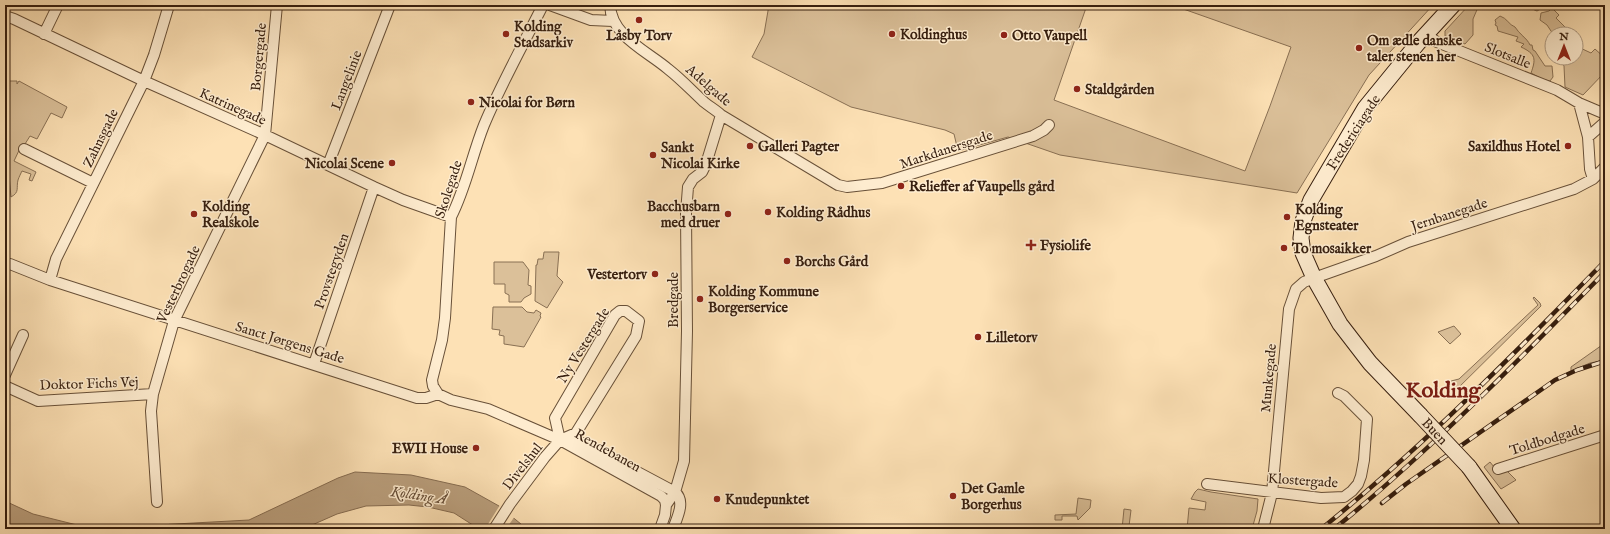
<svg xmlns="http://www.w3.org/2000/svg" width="1610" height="534" font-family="'IM FELL English',serif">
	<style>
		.green { fill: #dbc099; stroke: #897054 }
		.water { fill: #ba9f7d; stroke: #866c51 }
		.pier { fill: #fde1b5 }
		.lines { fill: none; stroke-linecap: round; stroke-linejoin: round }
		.street-casing { stroke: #685038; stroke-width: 12 }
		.secondary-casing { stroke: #371f0f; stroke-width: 17 }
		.street { stroke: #feeccf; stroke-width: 10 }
		.secondary { stroke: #feeccf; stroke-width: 15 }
		.rail-casing { stroke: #371f0f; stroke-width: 4.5 }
		.rail { stroke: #feeccf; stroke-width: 3; stroke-dasharray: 9; stroke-linecap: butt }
		.secondary-bridge-casing { stroke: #371f0f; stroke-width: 17; stroke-linecap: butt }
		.secondary-bridge { stroke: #feeccf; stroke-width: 15 }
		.poi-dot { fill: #8f2418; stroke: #feeccf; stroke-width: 1.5 }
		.labels { text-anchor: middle; stroke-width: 3; stroke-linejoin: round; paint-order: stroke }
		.poi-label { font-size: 14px; font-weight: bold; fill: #371f0f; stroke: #feeccf; text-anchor: start }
		.street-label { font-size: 14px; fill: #371f0f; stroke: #feeccf }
		.water-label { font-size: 15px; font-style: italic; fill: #654c36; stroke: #feeccf }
		.town-label { font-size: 22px; font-weight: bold; fill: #7a1f14; stroke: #feeccf }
	</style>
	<rect width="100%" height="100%" fill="#fde1b5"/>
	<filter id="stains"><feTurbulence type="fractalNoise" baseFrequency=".005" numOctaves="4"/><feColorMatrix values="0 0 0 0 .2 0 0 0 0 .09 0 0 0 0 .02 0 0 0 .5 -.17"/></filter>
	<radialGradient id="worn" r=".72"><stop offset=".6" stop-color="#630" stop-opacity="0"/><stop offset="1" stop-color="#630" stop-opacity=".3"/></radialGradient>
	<path class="green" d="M769,5H1087L1054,100L1245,171L1270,106L1291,47L1172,5H1433L1369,75L1297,193L1060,155L1008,137L958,151L954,134L945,130L851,107L752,57L764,34Z
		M1469,5H1479L1473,19V35L1465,44L1445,36V31Z
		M1527,5H1542L1544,7L1537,11L1530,8Z
		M1552,8L1559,15L1556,18L1571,33L1574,31L1577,32L1575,34H1553L1547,25L1540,20L1541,13L1549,11Z
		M1500,16C1507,18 1509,25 1515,27C1519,34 1527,38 1530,45H1532L1533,50L1535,51L1545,66H1552L1553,77L1550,81L1542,79L1531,73C1536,59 1536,54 1521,47L1524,44L1516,41L1518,37L1498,31L1497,26L1495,25L1496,23L1495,20Z
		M1576,46L1591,53L1595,49L1605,58V72L1583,95L1565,87L1564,66L1559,58H1576Z
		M8,81H17V84L19,81L67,107L62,118L51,113L37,139L30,136L25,144H22L14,161L36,172L32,181L29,180L31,174L22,171C21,173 19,177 18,180C16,188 20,192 11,197L5,133V82Z
		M544,252H559L557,276L563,282L547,308L535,301L536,265H537L538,259H543Z
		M494,262H523L529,270L528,285L531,286V294L524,298L521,302H509V295L505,293V284H494Z
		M1534,297L1540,303L1541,306L1450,396L1448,393L1454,386L1451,381L1459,379L1538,305L1533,298Z
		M493,307H522L527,312L534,313L536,310L541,313L540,316L541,317L524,347L504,344V336L499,335L500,330L492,329Z
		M1454,326L1461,334L1450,344L1438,332Z
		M1605,343V360L1590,363L1571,371V367Z
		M1490,462L1498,472L1507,471L1516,480L1501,489L1484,467Z
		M1198,489L1211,492L1258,499L1257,511L1252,529H1187L1189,508L1205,510L1206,502L1191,499L1195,492Z
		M1078,498L1091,500L1090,508L1078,520L1077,516H1062V520H1055V515L1076,514Z
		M1124,509L1131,510L1129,526H1124V529H1122Z"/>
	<path class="water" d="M355,472L411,475L465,487L499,506L527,529H479L454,513L428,507L409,505L366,506L337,514L303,529H5V501L33,514L81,526L120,527L249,520L338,478Z"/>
	<path class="pier" d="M500,505L515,516L506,529H485Z
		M169,523V529H151V524Z"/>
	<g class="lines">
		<defs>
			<path id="street" d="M550,5L591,20L613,21
				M610,5C611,36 647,51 668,69C681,79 692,91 704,102C710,107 716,110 721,115L838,185L847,187L882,183L1033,136L1044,130L1049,125
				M5,16L14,19L144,81L265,135L374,187L403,200L451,217
				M44,34L58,5
				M1426,34L1437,42L1557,90L1579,103L1605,114
				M1579,103L1588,137L1590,169L1593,179
				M1588,137L1605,122
				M24,149L93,183
				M328,165L390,5
				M10,264L50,280L417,398H426L438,394L451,400L488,409L560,440L661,496L665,500L666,505
				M50,280L56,259L144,81L154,55L169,5
				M314,364L374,187
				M5,375L23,335
				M5,386L38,401L153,394
				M438,394L433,386L432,380L442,340L445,318L451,217C466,188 472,155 484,125C501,84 523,45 543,5
				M564,440L583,443L675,492C686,501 677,518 673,529
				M1498,469L1605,435
				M1207,484L1321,498L1344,497L1352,491L1358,484L1361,476L1364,460L1367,419L1344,396L1338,393
				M157,502L151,411L153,394L174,321L265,135L277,5
				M494,529L510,504L545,457L560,440L576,433L636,336L639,321L626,311H620L615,315L555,418L560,440
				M660,529L665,515L666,505L675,492L684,461L687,331L686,213L688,187L693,179L702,172L706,164L721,115
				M1263,529L1272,493L1289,309L1296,289L1304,282L1314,278L1376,256L1408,242L1574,189L1593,179L1605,167"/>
			<path id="secondary" d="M1420,415L1370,363L1340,324L1314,278L1303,253L1301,238L1303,221L1311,200L1365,108L1418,43L1453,5
				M1469,467L1513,529"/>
		</defs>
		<use href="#street" class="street-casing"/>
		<use href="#secondary" class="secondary-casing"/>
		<use href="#street" class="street"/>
		<use href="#secondary" class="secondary"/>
		<defs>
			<path id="rail" d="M1382,503L1406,484L1555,380L1577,370L1605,361
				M1321,529C1423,447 1514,354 1605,261
				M1334,529C1431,450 1518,361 1605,272"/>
		</defs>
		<use href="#rail" class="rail-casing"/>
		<use href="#rail" class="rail"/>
		<defs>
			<path id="secondary-bridge" d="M1420,415L1469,467"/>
		</defs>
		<use href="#secondary-bridge" class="secondary-bridge-casing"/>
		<use href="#secondary-bridge" class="secondary-bridge"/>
	</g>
	<g class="poi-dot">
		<circle cx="639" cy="20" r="4"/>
		<circle cx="506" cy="34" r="4"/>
		<circle cx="892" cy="34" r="4"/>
		<circle cx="1004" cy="35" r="4"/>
		<circle cx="1359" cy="48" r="4"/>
		<circle cx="1077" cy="89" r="4"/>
		<circle cx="471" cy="102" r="4"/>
		<circle cx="750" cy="146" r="4"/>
		<circle cx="1568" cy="146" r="4"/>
		<circle cx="653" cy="155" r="4"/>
		<circle cx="392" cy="163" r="4"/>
		<circle cx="901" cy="186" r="4"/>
		<circle cx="768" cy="212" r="4"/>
		<circle cx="194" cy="214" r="4"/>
		<circle cx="728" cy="214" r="4"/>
		<circle cx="1287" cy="217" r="4"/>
		<path d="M1029 239h4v4h4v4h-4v4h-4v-4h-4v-4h4z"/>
		<circle cx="1284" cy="248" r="4"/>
		<circle cx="787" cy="261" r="4"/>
		<circle cx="655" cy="274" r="4"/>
		<circle cx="700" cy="299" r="4"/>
		<circle cx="978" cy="337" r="4"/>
		<circle cx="476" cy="448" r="4"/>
		<circle cx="953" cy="496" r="4"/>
		<circle cx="717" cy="499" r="4"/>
	</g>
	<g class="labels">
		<g class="poi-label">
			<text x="514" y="31">Kolding<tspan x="514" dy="16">Stadsarkiv</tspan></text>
			<text x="900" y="39">Koldinghus</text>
			<text x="639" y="40" text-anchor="middle">Låsby Torv</text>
			<text x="1012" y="40">Otto Vaupell</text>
			<text x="1367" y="45">Om ædle danske<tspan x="1367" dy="16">taler stenen her</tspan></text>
			<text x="1085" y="94">Staldgården</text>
			<text x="479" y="107">Nicolai for Børn</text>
			<text x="758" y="151">Galleri Pagter</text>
			<text x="1560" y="151" text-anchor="end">Saxildhus Hotel</text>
			<text x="661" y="152">Sankt<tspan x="661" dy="16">Nicolai Kirke</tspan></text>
			<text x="384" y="168" text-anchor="end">Nicolai Scene</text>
			<text x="909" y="191">Relieffer af Vaupells gård</text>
			<text x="202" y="211">Kolding<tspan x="202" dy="16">Realskole</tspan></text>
			<text x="720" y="211" text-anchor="end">Bacchusbarn<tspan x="720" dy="16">med druer</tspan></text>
			<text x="1295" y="214">Kolding<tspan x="1295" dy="16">Egnsteater</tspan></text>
			<text x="776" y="217">Kolding Rådhus</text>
			<text x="1040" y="250">Fysiolife</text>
			<text x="1292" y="253">To mosaikker</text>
			<text x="795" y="266">Borchs Gård</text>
			<text x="647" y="279" text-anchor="end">Vestertorv</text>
			<text x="708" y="296">Kolding Kommune<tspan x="708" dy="16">Borgerservice</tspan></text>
			<text x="986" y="342">Lilletorv</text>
			<text x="468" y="453" text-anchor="end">EWII House</text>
			<text x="961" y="493">Det Gamle<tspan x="961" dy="16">Borgerhus</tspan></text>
			<text x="725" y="504">Knudepunktet</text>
		</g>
		<g class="street-label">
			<text transform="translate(1508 55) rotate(22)" y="5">Slotsalle</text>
			<text transform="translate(258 57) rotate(-85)" y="5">Borgergade</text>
			<text transform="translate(346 80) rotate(-69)" y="5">Langelinie</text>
			<text transform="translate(709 85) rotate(41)" y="5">Adelgade</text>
			<text transform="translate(233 106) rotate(24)" y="5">Katrinegade</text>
			<text transform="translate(1353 132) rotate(-57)" y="5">Fredericiagade</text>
			<text transform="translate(100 138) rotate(-64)" y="5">Zahnsgade</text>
			<text transform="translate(946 149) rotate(-18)" y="5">Markdanersgade</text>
			<text transform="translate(448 189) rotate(-72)" y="5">Skolegade</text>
			<text transform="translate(1449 214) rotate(-18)" y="5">Jernbanegade</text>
			<text transform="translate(331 271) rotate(-71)" y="5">Provstegyden</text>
			<text transform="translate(178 284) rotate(-65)" y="5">Vesterbrogade</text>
			<text transform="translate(673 300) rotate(-90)" y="5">Bredgade</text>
			<text transform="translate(290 342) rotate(17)" y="5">Sanct Jørgens Gade</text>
			<text transform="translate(583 345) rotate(-58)" y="5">Ny Vestergade</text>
			<text transform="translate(1268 378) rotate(-85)" y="5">Munkegade</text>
			<text transform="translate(89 383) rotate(-2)" y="5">Doktor Fichs Vej</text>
			<text transform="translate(1435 431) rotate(47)" y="5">Buen</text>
			<text transform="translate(1547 439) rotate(-17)" y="5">Toldbodgade</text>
			<text transform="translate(608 450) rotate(29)" y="5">Rendebanen</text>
			<text transform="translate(522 466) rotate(-52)" y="5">Divelshul</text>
			<text transform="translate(1303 480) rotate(4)" y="5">Klostergade</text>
		</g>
		<g class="water-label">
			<text transform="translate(419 495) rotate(8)" y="5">Kolding Å</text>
		</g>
		<g class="town-label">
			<text x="1443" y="397">Kolding</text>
		</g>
	</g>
	<rect width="1610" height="534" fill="none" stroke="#fde1b5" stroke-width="20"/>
	<rect x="6" y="6" width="1598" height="522" fill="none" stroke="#371f0f" stroke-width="2"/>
	<rect x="10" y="10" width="1590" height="514" fill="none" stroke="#371f0f"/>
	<g transform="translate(1564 46)"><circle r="19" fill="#feeccf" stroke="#ae9a82"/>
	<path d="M0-3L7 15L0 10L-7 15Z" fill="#8f2418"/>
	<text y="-6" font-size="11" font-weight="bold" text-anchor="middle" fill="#371f0f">N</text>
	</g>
	<rect width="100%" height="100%" filter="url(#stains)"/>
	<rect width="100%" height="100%" fill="url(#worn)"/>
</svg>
